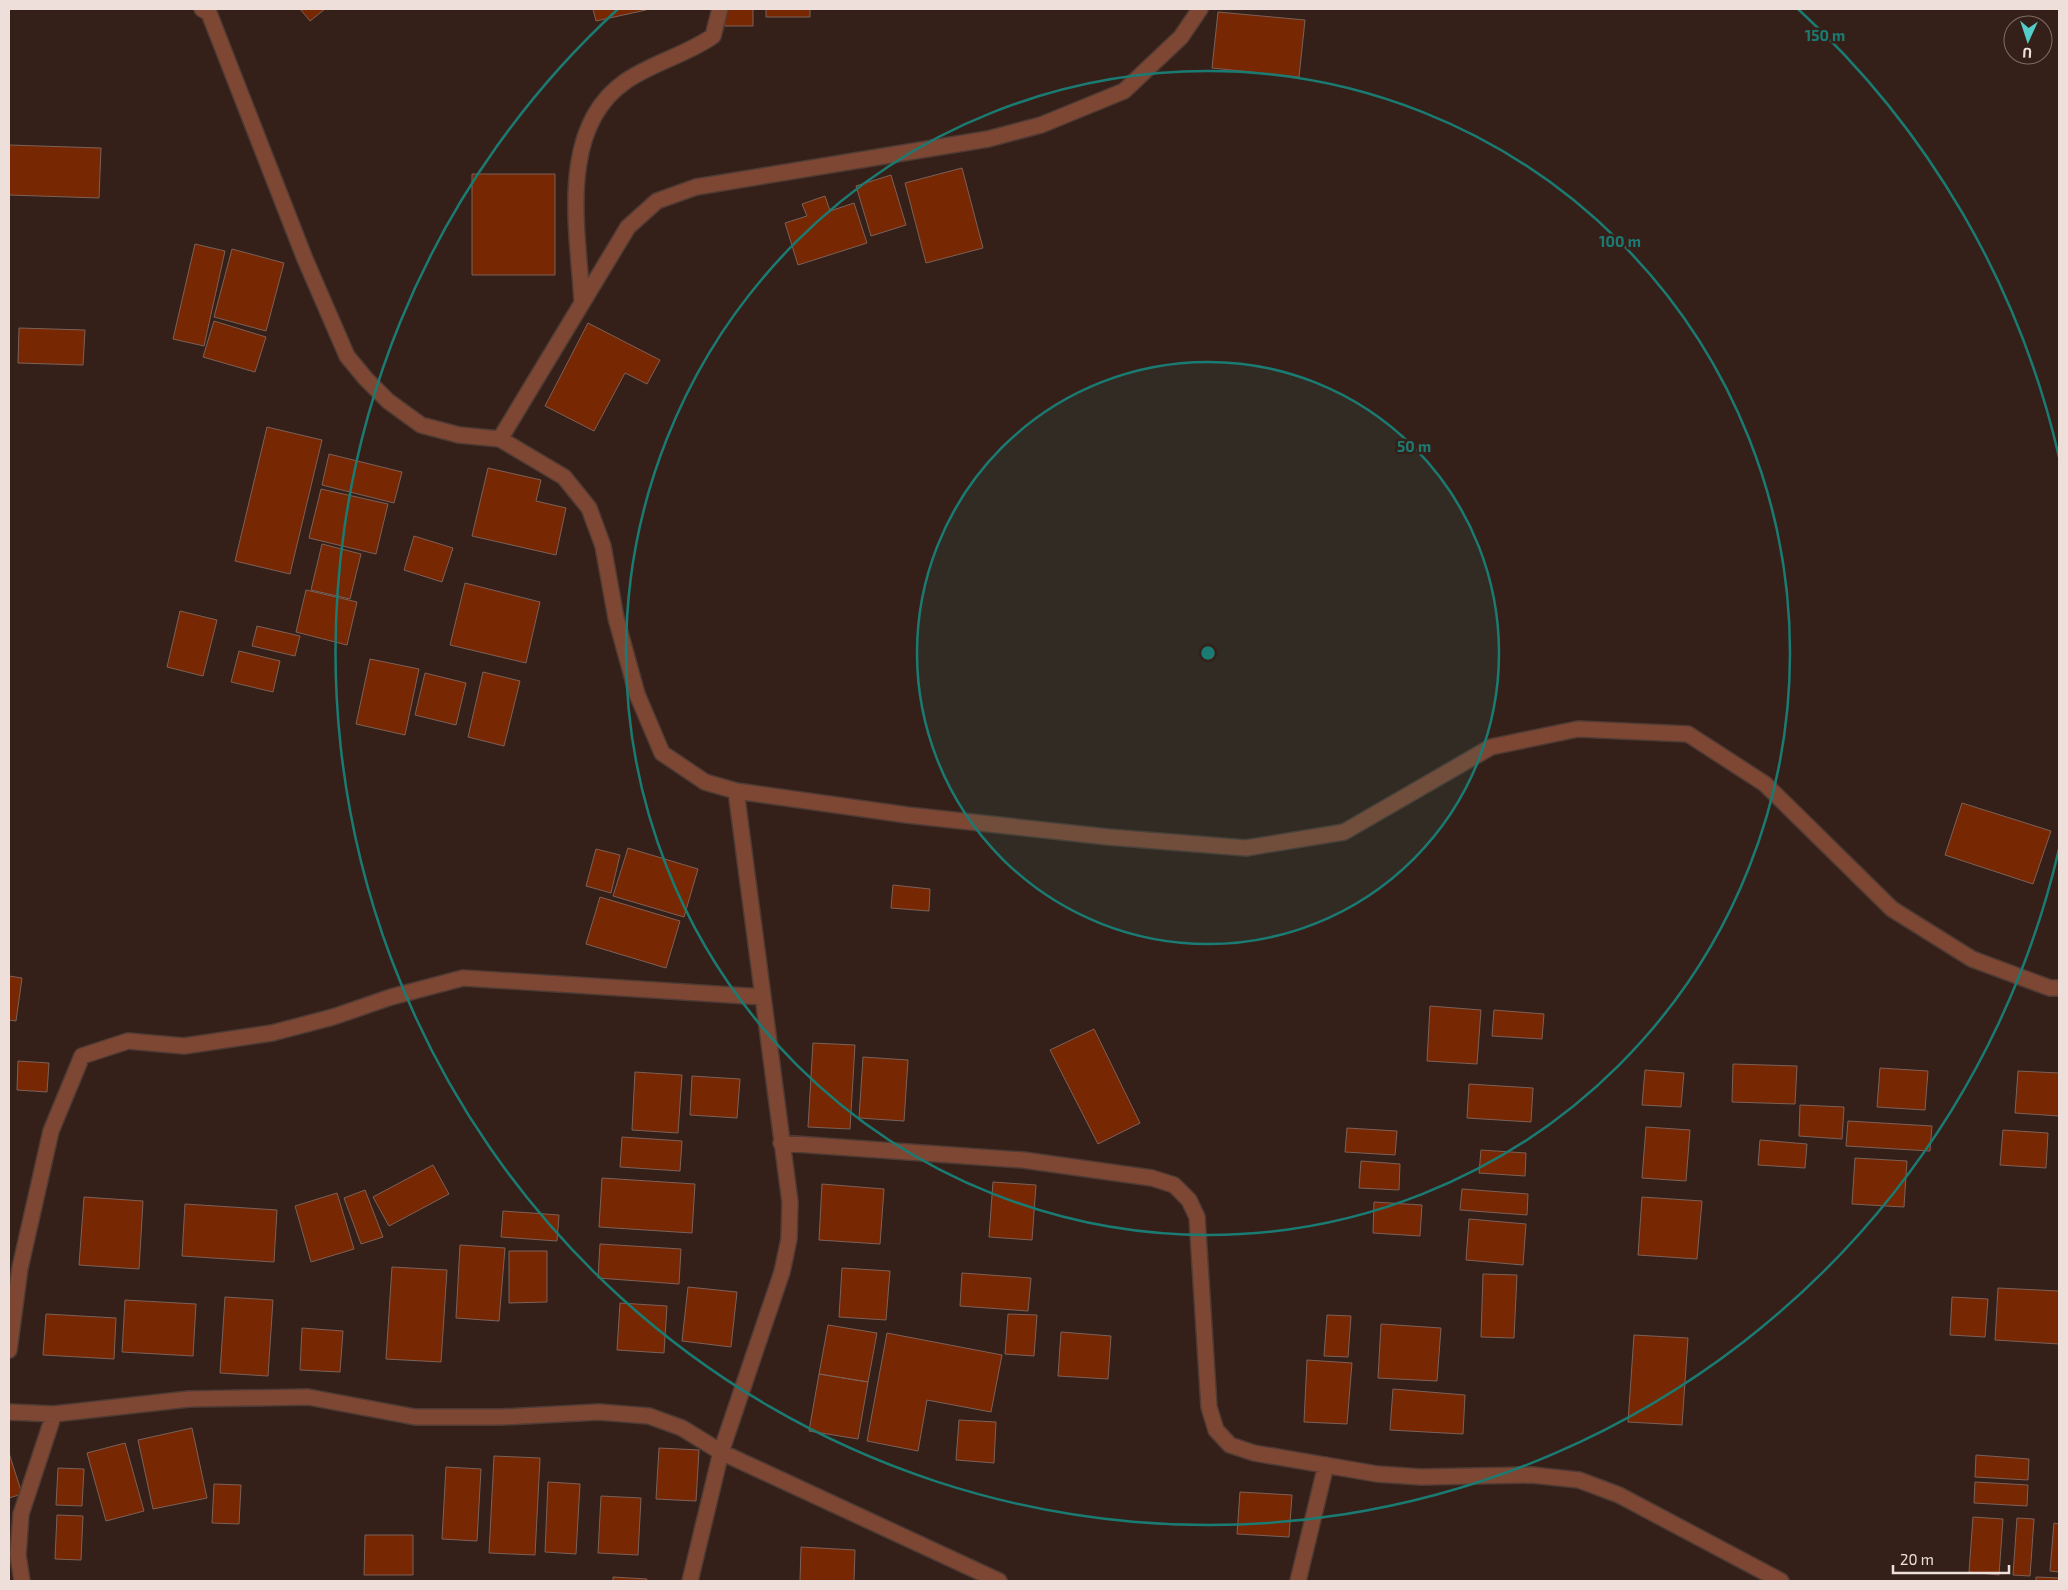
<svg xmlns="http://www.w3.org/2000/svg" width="2068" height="1590" font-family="'Exo 2',sans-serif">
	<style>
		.building { fill: #782703; stroke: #7b6158 }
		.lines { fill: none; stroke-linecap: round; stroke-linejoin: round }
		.street-casing { stroke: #4f3b34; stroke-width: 18 }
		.street { stroke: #7e4734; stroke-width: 15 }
		.ring { fill: none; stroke: #1a7b73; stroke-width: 2.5 }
		.centre { fill: #1a7b73; stroke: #352019; stroke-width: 2.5 }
		.ring-label { font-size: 15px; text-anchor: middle; font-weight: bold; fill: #1a7b73; stroke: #352019; stroke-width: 5; stroke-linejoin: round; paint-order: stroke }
	</style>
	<rect width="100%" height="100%" fill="#352019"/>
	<path class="building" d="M300,9H325L310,21Z
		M593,9H646V10L596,21Z
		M725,9H753V26H725Z
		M766,9H810V17H766Z
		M1218,12L1305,20L1299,77L1212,68Z
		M9,145L101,148L99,198L9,195Z
		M962,168L983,248L926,263L905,183Z
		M472,174H555V275H472Z
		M891,175L906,225L871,236L856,186Z
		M825,196L830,211L854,203L867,243L798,265L785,223L807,216L802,204Z
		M195,244L225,251L204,346L173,339Z
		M232,249L284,263L266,331L214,317Z
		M214,321L266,337L255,372L203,357Z
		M588,323L660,360L647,384L625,373L594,431L545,406Z
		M19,328L85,330L83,365L18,363Z
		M267,427L322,440L290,574L235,561Z
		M329,454L402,472L394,503L322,485Z
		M488,468L541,480L536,501L566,508L556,555L472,536Z
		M321,489L388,504L376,554L309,538Z
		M414,536L453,548L442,582L404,570Z
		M322,544L361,554L350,599L311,590Z
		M465,583L540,602L526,663L450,645Z
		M306,590L357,602L347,645L296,632Z
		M180,611L217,620L203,676L167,667Z
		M257,626L300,636L295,656L252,646Z
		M239,651L280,661L273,692L231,682Z
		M370,659L419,669L405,735L356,724Z
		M483,672L520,681L504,746L468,737Z
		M425,673L466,683L456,725L415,715Z
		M1962,803L2051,831L2033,884L1945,855Z
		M628,848L698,869L684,917L613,896Z
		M596,849L620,855L611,893L586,886Z
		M893,885L930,889L929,911L891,908Z
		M600,897L680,921L666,968L586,944Z
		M9,976L22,978L16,1021L9,1020Z
		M1430,1006L1481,1010L1477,1064L1427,1061Z
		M1494,1010L1544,1014L1542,1039L1492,1036Z
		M1094,1029L1140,1123L1098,1144L1050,1050Z
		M813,1043L855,1045L850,1129L808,1127Z
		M863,1057L908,1060L904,1121L859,1118Z
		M18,1061L49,1063L47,1092L17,1090Z
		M1733,1064L1797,1066L1795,1104L1732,1102Z
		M1880,1068L1928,1071L1925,1110L1877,1107Z
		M1645,1070L1684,1073L1681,1107L1642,1105Z
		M2018,1071L2059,1073V1116L2015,1113Z
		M635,1072L682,1075L678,1133L632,1130Z
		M692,1076L740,1079L737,1118L690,1115Z
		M1469,1084L1533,1088L1531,1122L1467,1118Z
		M1800,1105L1844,1107L1842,1139L1799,1136Z
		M1848,1121L1932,1126L1930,1151L1846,1146Z
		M1646,1127L1690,1130L1686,1181L1642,1178Z
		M1347,1128L1397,1131L1395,1155L1345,1152Z
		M2003,1130L2048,1133L2046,1168L2000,1165Z
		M622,1137L682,1141L680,1171L620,1167Z
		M1760,1140L1807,1144L1805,1168L1758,1165Z
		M1481,1150L1526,1153L1525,1176L1479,1173Z
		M1855,1158L1907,1161L1904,1207L1852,1204Z
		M1361,1161L1400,1164L1399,1190L1359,1188Z
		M433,1165L449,1194L389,1226L373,1197Z
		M602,1178L695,1184L692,1233L599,1227Z
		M993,1182L1036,1185L1032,1240L989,1237Z
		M822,1184L884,1189L880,1244L819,1240Z
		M1462,1189L1528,1194L1527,1215L1460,1210Z
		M365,1190L383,1237L361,1244L344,1198Z
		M337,1193L354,1249L311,1262L295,1206Z
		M84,1197L143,1201L139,1269L79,1265Z
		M1642,1197L1702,1201L1697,1259L1638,1255Z
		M1374,1202L1422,1205L1420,1236L1373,1233Z
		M185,1204L277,1210L274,1262L182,1256Z
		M503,1211L559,1215L557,1241L501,1237Z
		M1469,1219L1526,1224L1523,1265L1466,1260Z
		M600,1244L681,1249L679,1284L598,1278Z
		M460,1245L505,1248L499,1321L456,1318Z
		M509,1251H547V1302L509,1303Z
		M392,1267L447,1270L441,1362L386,1359Z
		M842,1268L890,1271L886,1320L839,1317Z
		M962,1273L1031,1278L1028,1311L960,1306Z
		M1483,1274L1517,1275L1514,1338L1481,1337Z
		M688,1287L737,1292L731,1347L682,1341Z
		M1998,1288L2059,1291V1344L1995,1340Z
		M225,1297L273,1300L268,1376L220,1373Z
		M1952,1297L1988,1299L1985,1337L1950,1335Z
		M125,1300L196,1304L193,1356L122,1352Z
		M620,1303L667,1306L664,1353L617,1350Z
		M46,1314L116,1318L114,1359L43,1355Z
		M1008,1314L1037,1315L1034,1356L1005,1354Z
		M1327,1315L1351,1316L1348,1357L1324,1356Z
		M1381,1324L1441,1328L1437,1381L1378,1378Z
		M828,1325L877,1333L868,1382L819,1374Z
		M302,1328L343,1331L340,1372L300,1370Z
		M1061,1332L1111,1336L1108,1379L1058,1376Z
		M887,1333L1002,1355L991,1412L927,1400L918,1451L867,1441Z
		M1634,1335L1688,1338L1682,1425L1628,1422Z
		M1307,1360L1352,1363L1347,1424L1304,1422Z
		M819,1374L868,1382L858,1439L809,1431Z
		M1393,1389L1465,1395L1463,1434L1390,1430Z
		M959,1420L996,1422L994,1463L956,1460Z
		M192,1428L207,1498L153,1509L138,1440Z
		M125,1443L144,1511L106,1521L87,1453Z
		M659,1448L699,1450L696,1501L656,1499Z
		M9,1453L22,1494L9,1498Z
		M1976,1455L2029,1459L2028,1480L1975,1477Z
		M494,1456L540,1458L535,1555L489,1553Z
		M446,1467L481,1469L477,1541L442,1539Z
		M58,1468L84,1469L82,1506L56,1505Z
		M548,1482L580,1484L576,1554L545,1552Z
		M1975,1482L2028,1485L2027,1506L1974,1503Z
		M214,1484L241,1485L239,1524L212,1523Z
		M1240,1492L1292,1495L1289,1537L1237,1534Z
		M601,1496L641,1498L638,1555L598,1553Z
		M57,1515L83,1516L81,1560L55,1559Z
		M1973,1517L2003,1519L1999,1575L1969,1572Z
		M2017,1518L2034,1519L2030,1576L2013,1575Z
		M2054,1523L2059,1524V1572L2050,1571Z
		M365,1535H413V1575H364Z
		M801,1547L855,1550L854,1581H800Z
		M613,1577L647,1579L646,1581H613Z
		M2036,1577L2059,1578V1581H2036Z"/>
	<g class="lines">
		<defs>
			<path id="street" d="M202,9L209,13L305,259L347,356L366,379L388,401L421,425L459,435L500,439L564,477L589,508L603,546L616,618L637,694L662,753L705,782L736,791L907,815L1108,837L1246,848L1344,832L1491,747L1578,729L1688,734L1765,784L1892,909L1972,959L2050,988H2059
				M582,301C578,231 557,128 626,81C654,62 686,55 713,36L720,9
				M500,439L628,227L657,201L696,187L988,139L1041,125L1124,91L1181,37L1200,9
				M781,1143L1023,1160L1152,1178L1174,1185L1189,1200L1197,1217L1209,1407L1216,1430L1230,1445L1254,1453L1377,1474L1421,1477L1532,1475L1579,1480L1619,1495L1781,1581
				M9,1350L20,1268L51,1131L82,1056L128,1041L184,1046L272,1033L333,1017L391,997L463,978L763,997
				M9,1412L54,1414L189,1399L308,1397L415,1417H501L599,1412L649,1416L682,1428L721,1452L999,1581
				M22,1581L18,1555L21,1514L54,1414
				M690,1581L721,1452L782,1272L789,1239L790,1202L736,791
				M1298,1581L1326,1465"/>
		</defs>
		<use href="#street" class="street-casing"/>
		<use href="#street" class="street"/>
	</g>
	<circle cx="1208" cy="653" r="291" fill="#1a7b73" fill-opacity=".12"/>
	<g class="ring">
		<circle cx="1208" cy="653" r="291"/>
		<circle cx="1208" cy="653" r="582"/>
		<path d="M2059 849A873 873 0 1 1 618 9M1798 9A873 873 0 0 1 2059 457"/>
	</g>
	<circle cx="1208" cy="653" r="8" class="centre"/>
	<g class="ring-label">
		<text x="1825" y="41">150 m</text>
		<text x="1620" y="247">100 m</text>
		<text x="1414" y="452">50 m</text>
	</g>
	<rect width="2068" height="1590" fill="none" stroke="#eedfda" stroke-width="20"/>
	<g transform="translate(2028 40) rotate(183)"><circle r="24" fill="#352019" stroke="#7f6c66"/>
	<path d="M0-4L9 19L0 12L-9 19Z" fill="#53cdc9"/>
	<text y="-8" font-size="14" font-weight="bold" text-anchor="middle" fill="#eedfda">U</text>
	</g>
	<path d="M1893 1565v8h116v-8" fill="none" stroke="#eedfda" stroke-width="2.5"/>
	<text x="1900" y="1565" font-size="15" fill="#eedfda" stroke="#352019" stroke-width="4" paint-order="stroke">20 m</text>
</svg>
